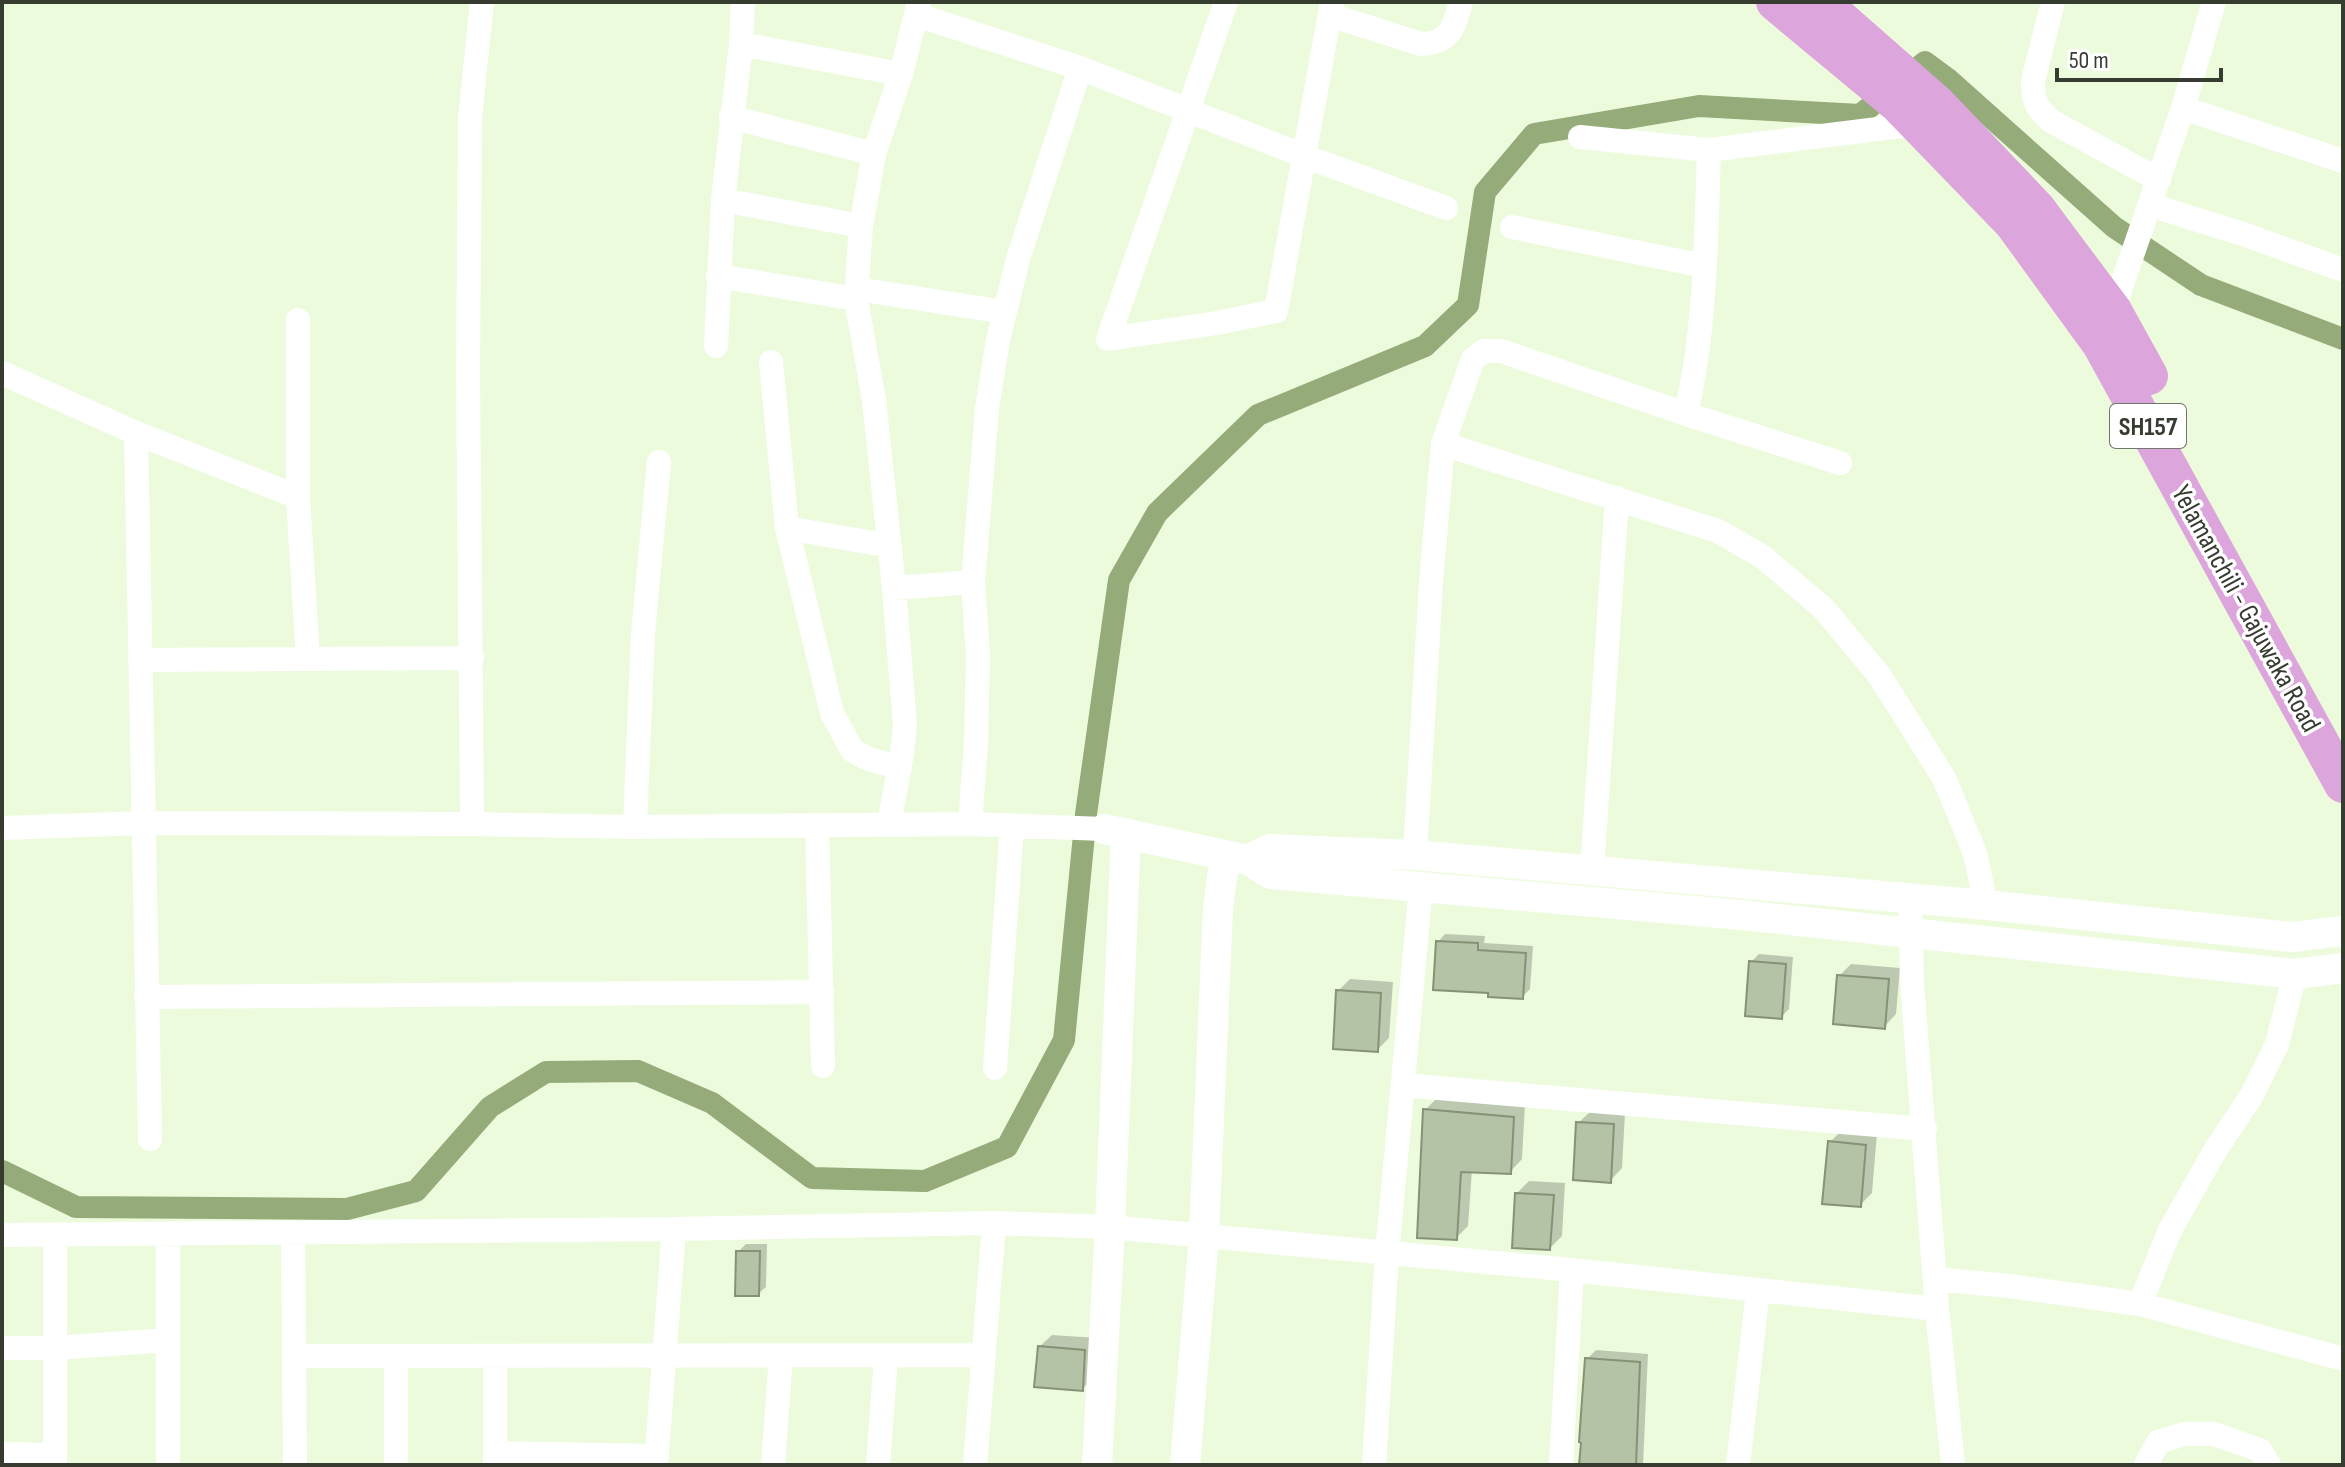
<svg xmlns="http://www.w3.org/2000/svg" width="2345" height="1467" font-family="'Sofia Sans Condensed',sans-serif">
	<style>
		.shadow { fill: #0003 }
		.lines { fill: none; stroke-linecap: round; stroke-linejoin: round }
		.canal { stroke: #95ab7a; stroke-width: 22 }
		.building { fill: #b4c2a5; stroke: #859276; stroke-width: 2 }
		.minor { stroke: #fff; stroke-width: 24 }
		.tertiary { stroke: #fff; stroke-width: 30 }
		.primary { stroke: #dca5dc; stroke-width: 38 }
		.labels { text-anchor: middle; stroke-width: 7; stroke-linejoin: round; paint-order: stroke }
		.shield { fill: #fff; stroke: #72766e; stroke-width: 2 }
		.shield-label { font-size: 26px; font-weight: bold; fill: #363c30 }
		.street-label { font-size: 28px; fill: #363c30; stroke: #fff }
	</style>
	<rect width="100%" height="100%" fill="#edfbdd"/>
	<path class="shadow" d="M1445,934L1485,936L1484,943L1533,946L1530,989L1522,997L1490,991L1438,942Z
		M1759,954L1793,957L1789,1009L1781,1017L1751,962Z
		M1851,964L1900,968L1896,1014L1884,1027L1839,976Z
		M1350,979L1393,982L1389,1038L1377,1050L1338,991Z
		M1437,1098L1525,1105L1522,1159L1510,1172L1472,1170L1468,1226L1456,1238L1425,1110Z
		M1591,1111L1625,1113L1622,1168L1610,1181L1578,1123Z
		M1842,1130L1877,1133L1872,1193L1860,1205L1830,1142Z
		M1529,1181L1565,1183L1562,1236L1550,1248L1517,1193Z
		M746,1244H767L766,1287L758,1294L738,1252Z
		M1052,1335L1097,1338L1094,1377L1082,1389L1039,1347Z
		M1596,1350L1648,1354L1643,1465H1580L1587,1359Z"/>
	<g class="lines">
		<path class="canal" d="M2,1171L76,1207L347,1209L416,1191L490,1107L546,1072L638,1071L712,1103L812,1178L925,1181L1007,1147L1064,1040L1086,814L1119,580L1157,513L1258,415L1425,346L1468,305L1485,192L1534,134L1699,106L1860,115L1925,62L1948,79L2114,227L2201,285L2343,339"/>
	</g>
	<path class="building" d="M1436,941L1478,943V950L1526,953L1523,999L1488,997V993L1433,990Z
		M1749,961L1786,964L1782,1019L1745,1016Z
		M1837,975L1889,979L1885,1029L1833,1024Z
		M1336,990L1381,993L1378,1052L1333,1049Z
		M1423,1109L1514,1117L1511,1174L1461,1172L1457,1240L1417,1238Z
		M1576,1122L1614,1124L1611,1183L1573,1180Z
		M1828,1141L1866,1145L1861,1207L1822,1204Z
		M1515,1193L1554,1195L1550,1250L1512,1248Z
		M736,1251H760L759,1296H735Z
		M1038,1346L1085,1350L1083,1391L1034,1387Z
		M1585,1358L1640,1362L1636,1465H1579L1581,1443L1579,1442Z"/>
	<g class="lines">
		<path class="minor" d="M743,2L741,44L901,74L874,154L861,226L856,299L874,400L894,588L973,582
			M1226,2L1108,339L1217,323L1276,311L1332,2
			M2053,2L2033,81C2033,102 2036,107 2051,121L2159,180
			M917,15L1080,68L1304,156L1446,208
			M1330,15L1421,44C1451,43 1454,27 1461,2
			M901,74L919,2
			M2183,108L2343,161
			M731,117L874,154
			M1580,137L1709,150
			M723,200L861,226
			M2150,205L2243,234L2343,270
			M1512,227L1704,266
			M718,276L856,299
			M857,289L1005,312
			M2110,319L2183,108L2214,2
			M298,320V497L308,659
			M716,346L723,200L741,44
			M771,362L787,528L832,713L852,750L866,758L900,768
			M2,373L136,433L298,497
			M1686,414L1840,463
			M136,433L150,1139
			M1443,444L1473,359L1484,351H1501L1686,414C1706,327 1706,239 1709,150L1918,124
			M787,528L890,546
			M140,660L472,658
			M472,824L468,373L470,118L482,2
			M889,824L902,753L905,726L894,588
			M970,824L976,744L978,655L973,582L987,408L998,340L1018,259L1080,68
			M817,826L823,1066
			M635,827L643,633L659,462
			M2,828L143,823L472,824L635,827L970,824L1104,829
			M1415,855L1431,582L1443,444L1718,531L1763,557L1824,609L1879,675L1944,778L1975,853L1986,905
			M1592,871L1617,498
			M1910,899L1912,982L1937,1309L1953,1465
			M146,997L822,992
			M995,1068L1012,825
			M1403,1085L1925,1129
			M293,1233L295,1465
			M2,1235L674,1229L994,1223L1110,1227L1572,1270L1937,1309
			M1936,1279L2009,1286L2140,1304L2343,1359
			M2140,1304L2170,1230L2216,1149L2252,1095L2277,1044L2295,974
			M2,1348H55L168,1340
			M294,1356L982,1355
			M495,1453L657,1456
			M2,1454L55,1455
			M55,1465V1235
			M168,1465V1234
			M396,1465V1356
			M495,1465V1356
			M656,1465L674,1229
			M773,1465L781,1356
			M878,1465L886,1356
			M975,1465L994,1223
			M1374,1465L1387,1254L1421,887
			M1561,1465L1572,1270
			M1738,1465L1758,1291
			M2146,1465L2158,1442L2184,1434H2214L2260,1450L2269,1465"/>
		<path class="tertiary" d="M1104,829L1248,860L1271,874L1742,915L2295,974L2343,968
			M1248,860L1270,849L1415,855L1986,905L2292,937L2343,931
			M1097,1465L1110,1227L1126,833
			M1185,1465L1204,1236L1218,908L1225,855"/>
		<path class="primary" d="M1775,2L1899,105L2013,223L2101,344L2343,784
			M1821,2L1937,104L2036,208L2113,311L2149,376"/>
	</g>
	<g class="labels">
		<rect class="shield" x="2110" y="404" width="76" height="44" rx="6"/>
		<g class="shield-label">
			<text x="2148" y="435">SH157</text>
		</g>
		<g class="street-label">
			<text transform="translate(2247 608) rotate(61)" y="10">Yelamanchili - Gajuwaka Road</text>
		</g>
	</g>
	<rect width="2345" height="1467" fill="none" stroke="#363c30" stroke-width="8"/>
	<path d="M2057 68v12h164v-12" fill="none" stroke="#363c30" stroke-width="4"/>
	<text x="2069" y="68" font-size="24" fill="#363c30" stroke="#ffffff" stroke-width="6" paint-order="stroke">50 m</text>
</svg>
